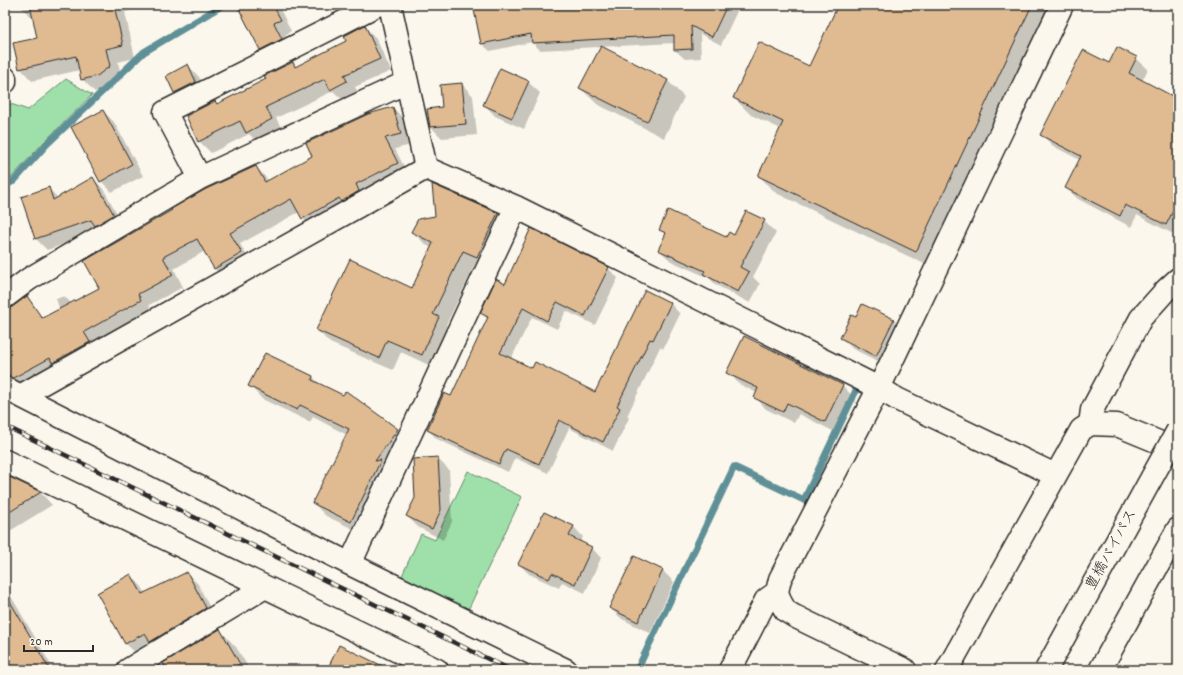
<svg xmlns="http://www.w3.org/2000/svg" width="1183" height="675" viewBox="0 0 1183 675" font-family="Dekko,'Klee One',sans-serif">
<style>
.green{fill:#9fe0aa;stroke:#65866a}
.shadow{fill:#0003}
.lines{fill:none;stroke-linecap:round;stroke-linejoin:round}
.stream{stroke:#609097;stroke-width:7}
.building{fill:#e0bb91;stroke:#2b2b2b}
.minor-casing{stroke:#2b2b2b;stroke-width:25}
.minor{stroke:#fbf7ec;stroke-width:22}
.rail-casing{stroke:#2b2b2b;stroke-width:4.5}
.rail{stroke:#fbf7ec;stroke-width:3;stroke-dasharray:9;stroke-linecap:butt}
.highway-bridge-casing{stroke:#2b2b2b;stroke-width:25;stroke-linecap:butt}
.highway-bridge{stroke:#fbf7ec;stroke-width:22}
.labels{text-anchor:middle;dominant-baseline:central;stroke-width:3.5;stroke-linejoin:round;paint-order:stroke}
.street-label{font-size:15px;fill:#2b2b2b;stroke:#fbf7ec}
</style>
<rect width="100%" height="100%" fill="#fbf7ec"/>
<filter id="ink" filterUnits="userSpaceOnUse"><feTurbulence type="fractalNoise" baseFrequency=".025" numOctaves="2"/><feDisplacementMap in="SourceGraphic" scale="8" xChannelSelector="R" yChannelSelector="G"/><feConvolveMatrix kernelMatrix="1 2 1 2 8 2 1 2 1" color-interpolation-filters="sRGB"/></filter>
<g filter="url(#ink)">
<!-- green -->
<path class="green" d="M66,79L92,95L44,142L12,177L5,180V108L8,103L28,110Z
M468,471L522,497L467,612L400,580L421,534L435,540Z"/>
<!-- shadow -->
<path class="shadow" d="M19,5H154L125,12L135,58L118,62L122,79L110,89L95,92L82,79L80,70L32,81L20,68L38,39L34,17H31Z
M238,5H278L291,31L285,35L293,51L273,61L261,49Z
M474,5H740L721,45L700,34L701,58L685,59L675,50V43L540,50L532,42L490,51L482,44Z
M839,5H1056L933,268L776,193L759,176L781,129L751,115L734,98L810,67Z
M364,26L376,38L391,71L355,87L358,92L343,100L333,91L276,118L283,131L258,143L249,134L211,153L199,141L187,116L215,102L218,104L267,79L292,63L297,67L347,41Z
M601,47L668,81L684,97L664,138L597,104L580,88Z
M1136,58L1148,69L1142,81L1178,100L1177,236L1137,215L1131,227L1078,199L1066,188L1080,160L1053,146L1041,134Z
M188,65L199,77L207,94L187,104L175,93L167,76Z
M528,82L540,93L524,129L495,116L484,104Z
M462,84L473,96L477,135L442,138L431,127L443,108Z
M393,108L404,119L411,145L395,149L408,174L314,229L302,218L299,212L240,244L252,265L226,280L215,269L205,251L174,269L183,287L149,305L152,311L85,362L74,351L56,299L64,296L72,304L100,289L256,167L269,181L313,156Z
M103,111L114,122L143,176L112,192L101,181Z
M93,178L104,190L124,226L102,231L47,250L36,239L49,189L58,198Z
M498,214L511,227L491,270L476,263L446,325L452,331L435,368L401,352L393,370L330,343L317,330L413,290L432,248L426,245L413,232Z
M764,221L776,233L753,277L760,284L750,303L716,285L709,278L671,261L659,250L666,235L660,229L727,238L735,236Z
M5,248L10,257L5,260Z
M608,268L618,278L595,325L566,311L557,329L532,317L511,359L532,369L596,394L645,291L671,304L680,314L663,349L660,347L627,416L629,418L613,451L569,428L548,473L515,458L508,472L437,439L428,430L451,397L488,320L482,313L505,285Z
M5,310H36L65,368L23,388L11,376L5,365Z
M856,318L893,319L904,331L888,366L853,349L841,338Z
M745,337L843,386L854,398L837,433L799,414L794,423L766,409L755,397L757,393L739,384L728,372Z
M265,354L313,377L321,386L397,430L410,443L364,534L326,516L313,503L347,435L313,417L310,422L262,399L250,386Z
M437,458L449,470L452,522L443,540L418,527L407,516Z
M8,477L41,493L52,505L5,534V479Z
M544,513L574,527L583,537L580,543L592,548L601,558L585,593L562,582L559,588L529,574L519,564Z
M663,571L674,582L650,633L622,619L610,608Z
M187,573L198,584L216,620L138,655L126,644L98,593L131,575L142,587L146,594Z
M5,586L54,670H5Z
M220,630L236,647L250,670H168Z"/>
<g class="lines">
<!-- stream -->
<path class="stream" d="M5,185L14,181L47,144L144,52L223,5
M637,670L734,467L804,500L860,382"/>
</g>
<!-- building -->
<path class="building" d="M30,5H114L123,45L106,49L110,66L97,76L81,80L76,56L19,69L13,43L37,38Z
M237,5H273L281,20L274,23L282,39L260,50Z
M473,5H727L712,37L691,26L692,49L674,50V35L532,43L531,34L481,44Z
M838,5H1032L916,252L758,176L783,122L733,98L759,42L809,66Z
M365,25L380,59L344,75L347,81L330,90L325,79L266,107L272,119L246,133L240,121L198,142L186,116L215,101L217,104L266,79L264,76L293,62L295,67L346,41L344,36Z
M601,46L668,80L647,122L579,88Z
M1117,47L1137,57L1129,73L1178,99V201L1166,225L1125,205L1120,216L1065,188L1081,156L1040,135L1083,50L1109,63Z
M188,64L196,82L174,93L166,76Z
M500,68L529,81L512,118L483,105Z
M462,83L466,124L430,127L427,109L442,107L440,85Z
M393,107L401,134L385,138L398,163L356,184L359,191L341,202L339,198L302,219L291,199L230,233L242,253L214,269L197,239L163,257L173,275L138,294L141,300L84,332L90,342L52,363L50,358L13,378L10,377L5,367V309L12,307L27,296L42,318L99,288L84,261L172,210L171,209L206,189L256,166L265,182L312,156L306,143L368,114Z
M103,110L132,164L100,182L71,127Z
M93,177L114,215L95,226L91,220L35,239L21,197L49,187L53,200Z
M432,184L498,213L477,257L463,251L433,314L439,317L422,355L387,340L379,358L316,330L350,259L412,288L433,243L411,232L418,219L435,216Z
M668,210L726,237L729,232L734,235L746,211L765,220L740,267L749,272L738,292L703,274L705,271L658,250L666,233L659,230Z
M531,228L609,267L585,316L557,302L547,321L523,308L500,353L532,368L535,362L595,392L645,290L671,303L653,340L650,339L617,406L620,408L603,442L559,420L539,464L506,449L499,464L427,430L444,393L451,396L488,317L480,313L496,279L505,284Z
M862,304L894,319L876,356L840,338L851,315L856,317Z
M744,336L843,385L825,422L787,403L783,412L754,398L758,388L726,373Z
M265,353L313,376L312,380L343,395L346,391L398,429L375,461L381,460L351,522L312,503L349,429L300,405L297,410L248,386Z
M438,457L441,510L432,529L406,516L415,498L413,459Z
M5,475L41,492L5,515Z
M544,512L574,526L569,536L592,547L575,584L552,573L549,579L518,564Z
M634,556L663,570L638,622L609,608Z
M187,572L206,608L150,642L145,633L125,644L97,593L131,574L142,594Z
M5,593L50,670H5Z
M220,629L240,664L229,670H167L163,663Z
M339,645L391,670H327Z"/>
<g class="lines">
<defs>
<path id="minor" d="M390,5L426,168L516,207L879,388L897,399L1055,475
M5,78V82
M200,178L165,112L377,5
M5,297L29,279L200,178L407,82
M5,388L350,564L566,670
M20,396L426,168
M1090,424L1117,425L1178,450
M5,461L437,670
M350,564L516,207
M128,670L265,587
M730,670L766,600L777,592
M905,670L794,616L786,611L781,603L777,592L780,579L879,388L1062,5
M947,670L1081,430L1090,424L1092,410L1141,318L1166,290L1178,279
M1100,670L1178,529"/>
</defs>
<!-- minor casing -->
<use href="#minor" class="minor-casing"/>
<!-- minor -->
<use href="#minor" class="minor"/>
<defs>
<path id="rail" d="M5,426L511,670"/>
</defs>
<!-- rail casing -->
<use href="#rail" class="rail-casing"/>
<!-- rail -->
<use href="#rail" class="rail"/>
<defs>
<path id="highway-bridge" d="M1046,670L1178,430"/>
</defs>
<!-- highway-bridge casing -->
<use href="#highway-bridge" class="highway-bridge-casing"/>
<!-- highway-bridge -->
<use href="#highway-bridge" class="highway-bridge"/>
</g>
</g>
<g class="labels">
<!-- street labels -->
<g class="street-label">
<text transform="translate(1112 550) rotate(-61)">豊橋バイパス</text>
</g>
</g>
<!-- margin -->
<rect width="1183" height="675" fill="none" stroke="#fbf7ec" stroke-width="20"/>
<rect x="10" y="10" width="1163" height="655" fill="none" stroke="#2b2b2b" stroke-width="1.5" filter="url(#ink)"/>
<!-- scale -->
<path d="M24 645v6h69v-6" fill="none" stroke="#2b2b2b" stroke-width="2"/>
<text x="30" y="645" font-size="12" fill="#2b2b2b" stroke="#fbf7ec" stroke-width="3" paint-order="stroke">20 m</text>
</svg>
